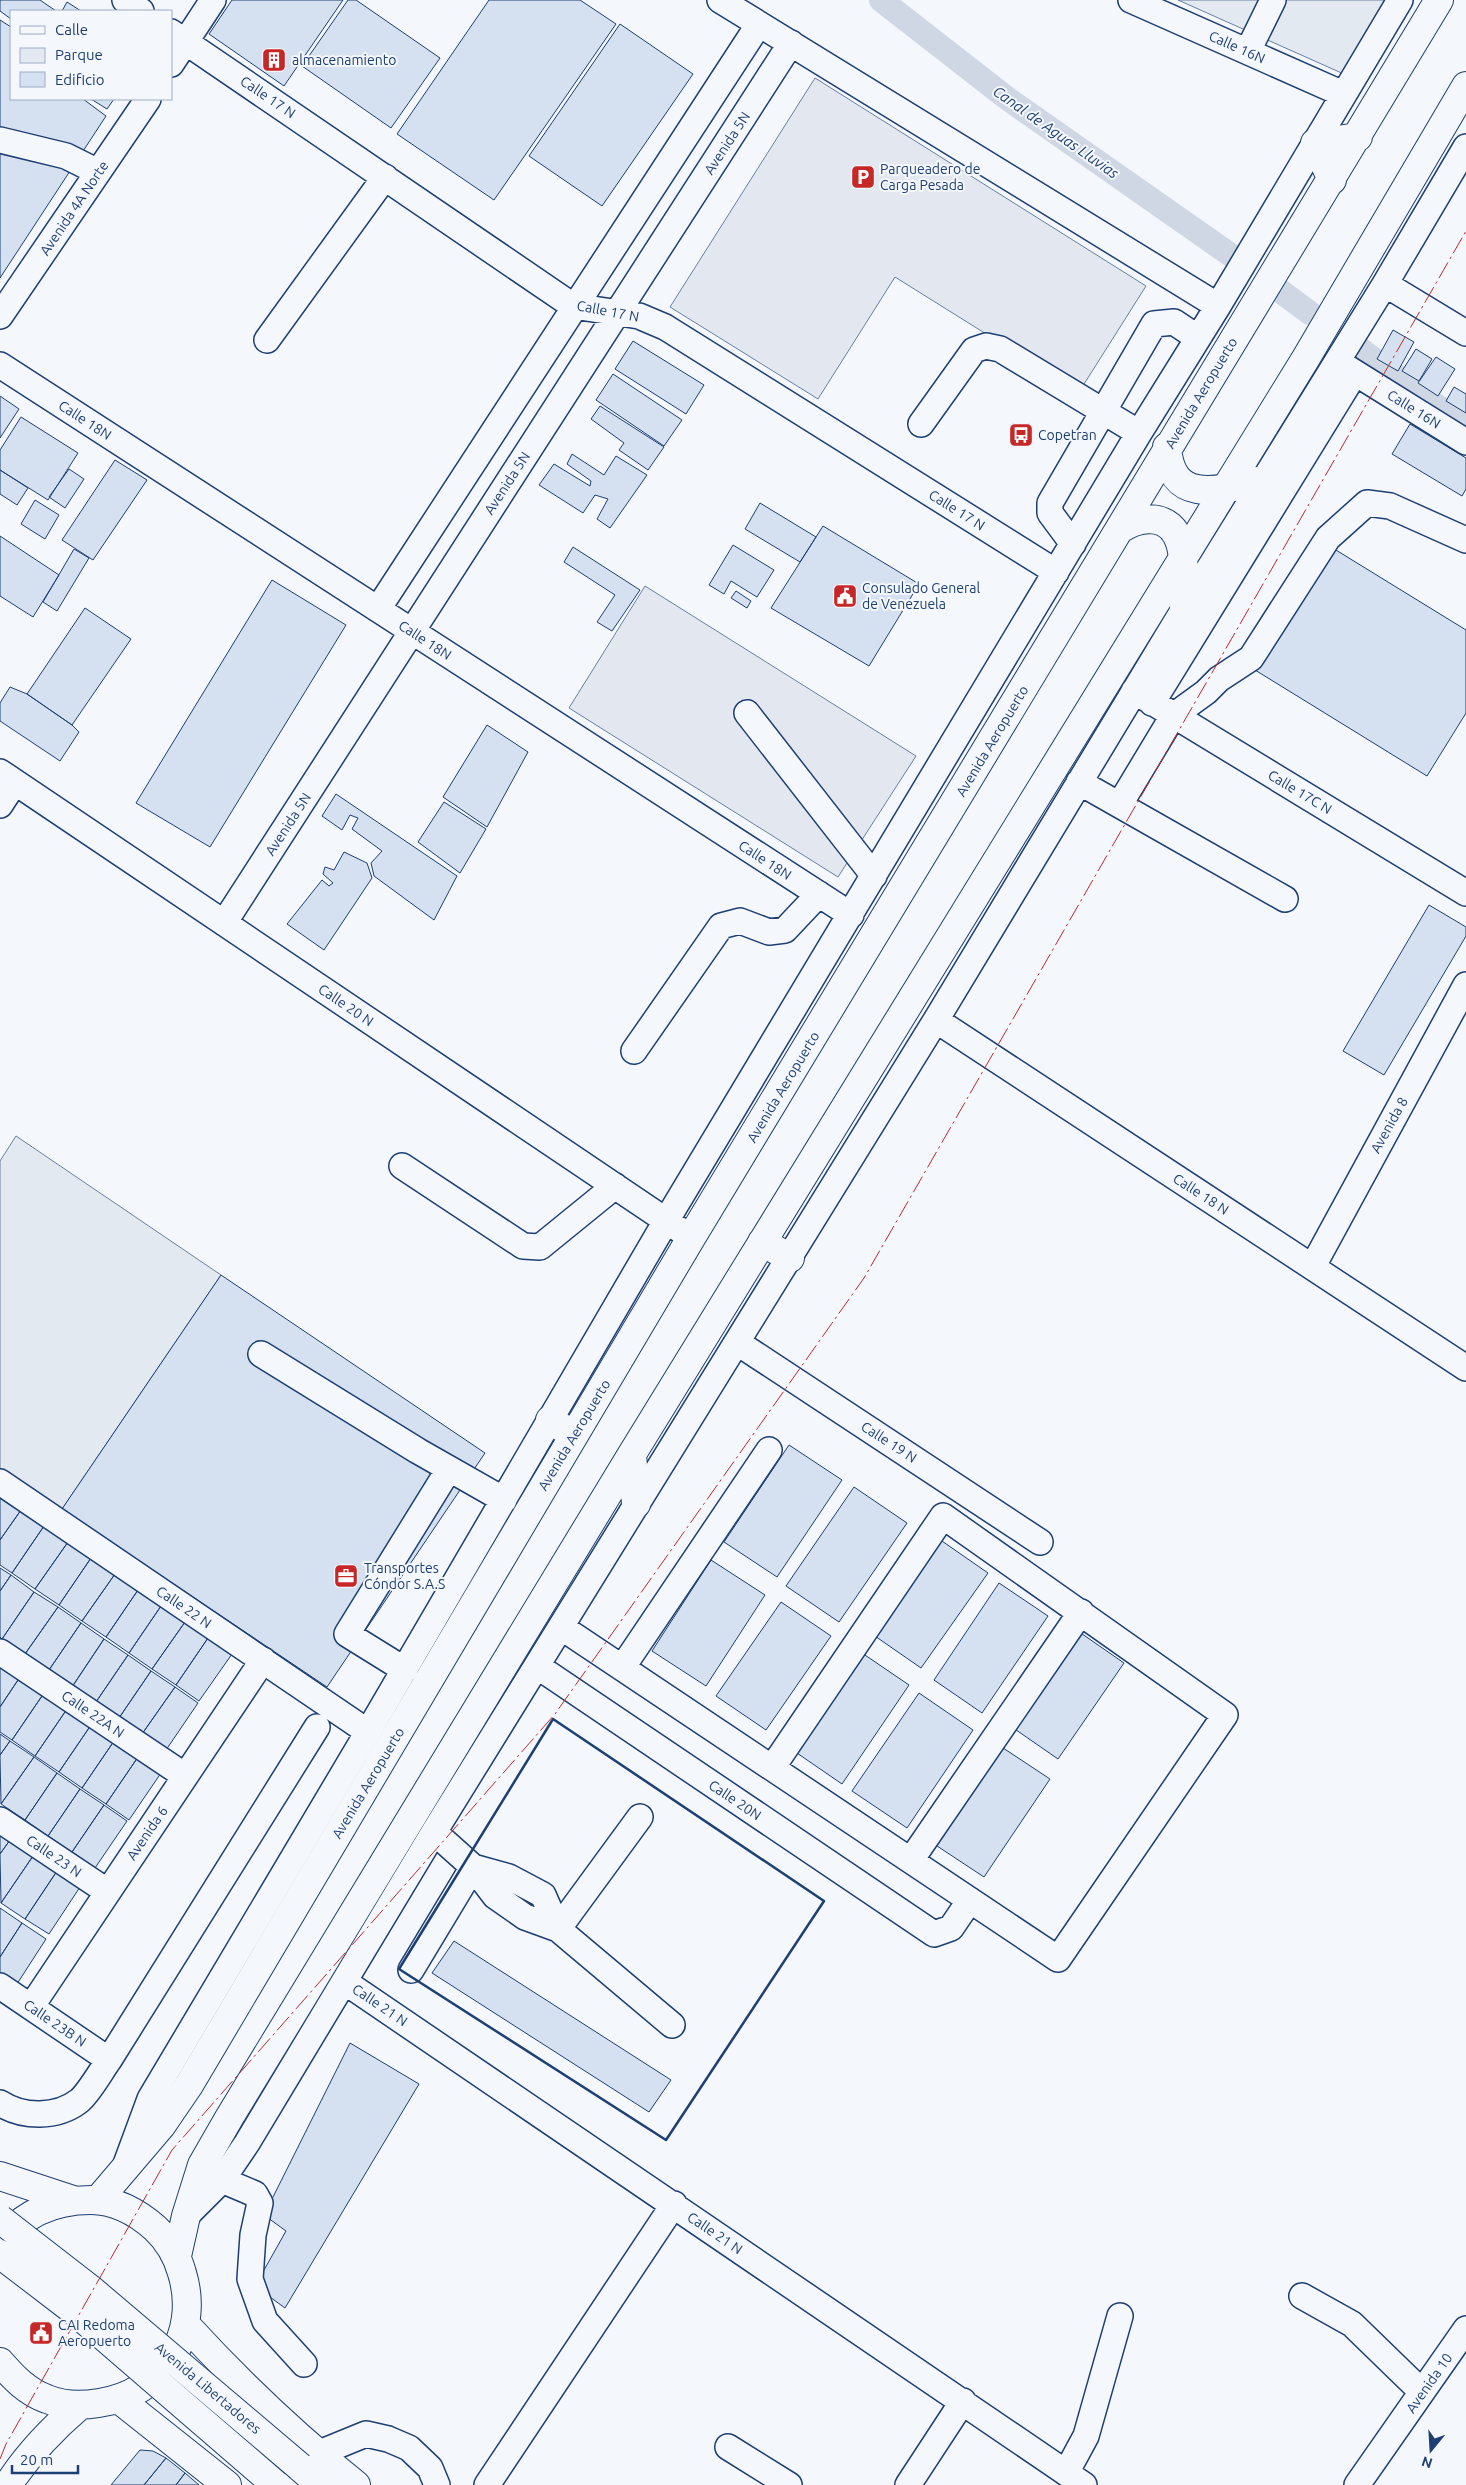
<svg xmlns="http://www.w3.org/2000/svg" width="1466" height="2485" viewBox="0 0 1466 2485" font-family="Ubuntu,sans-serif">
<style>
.green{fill:#e3e9f0;stroke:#687fa3}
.parking{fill:#e3e8f0;stroke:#687fa3}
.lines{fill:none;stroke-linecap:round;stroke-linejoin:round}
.canal{stroke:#cfd7e4;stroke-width:24}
.building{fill:#d5e0f0;stroke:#1d3f73}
.minor-casing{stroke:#1d3f73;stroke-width:28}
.major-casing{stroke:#1d3f73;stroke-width:30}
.minor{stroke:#f4f7fb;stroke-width:25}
.major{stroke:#f4f7fb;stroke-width:28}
.major-bridge-casing{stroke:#1d3f73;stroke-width:30;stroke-linecap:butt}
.major-bridge{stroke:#f4f7fb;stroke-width:28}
.wall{stroke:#1d3f73;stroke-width:2.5}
.power{stroke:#c62828;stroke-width:1;stroke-dasharray:18 4 2.5 4;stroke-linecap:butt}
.labels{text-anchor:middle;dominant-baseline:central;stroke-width:4;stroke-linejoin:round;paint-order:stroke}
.street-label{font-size:14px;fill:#1d3f73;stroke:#f4f7fb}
.poi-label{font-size:14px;fill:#1d3f73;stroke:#f4f7fb;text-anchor:start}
.water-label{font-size:15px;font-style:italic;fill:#1d3f73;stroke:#f4f7fb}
</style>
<rect width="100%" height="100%" fill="#f4f7fb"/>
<!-- green -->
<path class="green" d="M1178,0H1401L1355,79Z
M16,1136L221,1275L62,1509L0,1468V1161Z"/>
<!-- parking -->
<path class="parking" d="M815,78L1146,286L1079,392L895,277L818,399L670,307Z
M645,586L916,756L838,877L569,708Z"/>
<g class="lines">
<!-- canal -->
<path class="canal" d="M881,0L1008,99L1235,258
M1279,290L1310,313
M1360,349L1437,406L1466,423"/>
</g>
<!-- building -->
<path class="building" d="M0,0H40L56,11H11V19L0,11Z
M232,0H343L284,86L209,34Z
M348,0H356L440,58L391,128L302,66Z
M489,0H580L616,24L494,200L397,134Z
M67,2L81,11H62Z
M0,20L11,27V99H83L106,116L0,278Z
M620,24L693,74L602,206L529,156Z
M91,99H114L107,109Z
M1393,330L1414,342L1398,371L1377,359Z
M633,341L704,385L686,414L615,369Z
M1416,349L1432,359L1419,381L1402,371Z
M1436,357L1455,369L1438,396L1418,383Z
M613,374L682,420L664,446L596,400Z
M1454,387L1466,394V413L1446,401Z
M0,396L19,409L0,438Z
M600,406L664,447L648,470L619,450L624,443L591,419Z
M21,417L78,453L48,500L0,470V450Z
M1410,424L1466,458V489L1462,496L1392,454Z
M572,454L604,475L616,456L647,475L610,528L597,519L608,499L595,495L583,513L539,485L554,464L590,486L591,481L567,464Z
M115,460L147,480L93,560L62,540Z
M69,469L84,479L65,508L49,497Z
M0,470L28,488L17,505L0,494Z
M35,500L59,515L45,539L21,524Z
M760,503L816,537L800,562L745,529Z
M823,526L919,584L869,666L771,608Z
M0,536L59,575L33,617L0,596Z
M733,545L774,570L757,597L731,581L724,594L709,585Z
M573,547L640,590L612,631L597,622L615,595L564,562Z
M1331,547L1466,630V713L1427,776L1255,670Z
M74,549L89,558L57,611L43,602Z
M272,580L346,625L210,847L136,803Z
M736,591L751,601L747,608L731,598Z
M85,608L131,639L72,725L27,694Z
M10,687L27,694L72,725L79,732L60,761L0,721V703Z
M487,725L528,752L487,827L443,797Z
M336,794L457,876L434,920L374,876L371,863L382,851L352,829L358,818L350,815L342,830L322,816Z
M444,802L486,829L460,873L418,842Z
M344,852L367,863L372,878L324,950L287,924L322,880L329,886L333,883L323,874L325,867L334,870Z
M1429,905L1466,927V936L1384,1075L1343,1051Z
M221,1275L485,1453L327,1687L62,1509Z
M789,1445L842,1480L777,1577L724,1542Z
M854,1487L907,1523L839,1622L786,1586Z
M0,1496L21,1510L0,1540Z
M21,1510L44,1526L12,1573L0,1565V1540Z
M44,1526L68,1542L35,1589L12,1573Z
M939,1539L988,1573L921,1668L872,1634Z
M68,1542L91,1558L59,1605L35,1589Z
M91,1558L115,1574L82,1621L59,1605Z
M711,1560L765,1595L706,1686L652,1651Z
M0,1568L11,1575L0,1591Z
M115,1574L138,1590L106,1637L82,1621Z
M11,1575L34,1592L2,1639L0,1637V1591Z
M999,1583L1048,1616L982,1713L934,1680Z
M138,1590L161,1606L129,1653L106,1637Z
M34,1592L58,1607L25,1654L2,1639Z
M781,1602L831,1636L766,1730L716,1696Z
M161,1606L185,1622L152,1669L129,1653Z
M58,1607L81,1623L49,1670L25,1654Z
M185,1622L208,1638L176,1685L152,1669Z
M81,1623L104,1639L72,1687L49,1670Z
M1075,1629L1124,1663L1058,1759L1009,1725Z
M208,1638L232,1654L199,1701L176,1685Z
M104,1639L128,1655L96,1702L72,1687Z
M862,1653L909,1685L842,1784L794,1751Z
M128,1655L151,1671L119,1718L96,1702Z
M0,1663L20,1677L0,1707Z
M151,1671L175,1687L142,1734L119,1718Z
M20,1677L44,1693L12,1740L0,1732V1707Z
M175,1687L198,1703L166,1750L142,1734Z
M44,1693L67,1709L35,1756L12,1740Z
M919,1693L973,1730L907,1828L852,1791Z
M67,1709L91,1725L59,1772L35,1756Z
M91,1725L114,1741L82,1788L59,1772Z
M0,1734L10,1741L0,1755Z
M10,1741L34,1757L1,1804L0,1755Z
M114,1741L138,1757L106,1804L82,1788Z
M994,1742L1050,1779L984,1877L928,1840Z
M34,1757L57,1773L25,1820L1,1804Z
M138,1757L161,1773L129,1820L106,1804Z
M57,1773L80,1789L48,1836L25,1820Z
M80,1789L104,1805L72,1852L48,1836Z
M104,1805L127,1821L95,1868L72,1852Z
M0,1833L10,1840L0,1854Z
M10,1840L33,1856L1,1903L0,1854Z
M33,1856L57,1871L25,1919L1,1903Z
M57,1871L80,1887L49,1934L25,1919Z
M0,1908L22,1923L0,1957Z
M22,1923L46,1939L15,1987L0,1977V1957Z
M454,1941L671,2080L649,2112L432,1973Z
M350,2043L419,2084L285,2308L255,2286L286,2231L264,2215Z
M140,2450L153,2451L166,2458L144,2485H111Z
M166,2458L185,2473L176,2485H144Z
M185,2473L199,2485H176Z"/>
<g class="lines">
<defs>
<path id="minor" d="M125,0L141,11
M720,0L1218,306
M1131,0L1343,94
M171,32L573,306L639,316L665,327L1056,572
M1248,51L1273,0
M171,64L213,0
M0,140L66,156L98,172
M1385,284L1466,333
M0,316L148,99
M267,340L385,177
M1341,364L1466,442
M0,365L851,915
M921,424L974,350L986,346L1000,349L1139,433
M1073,544L1050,513V503L1154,324L1174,322L1198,338
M378,609L759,24
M1134,691L1466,893
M1152,703L1355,373
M747,713L874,876
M0,772L680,1230
M1079,782L1285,899
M1120,804L1173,716L1206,692L1219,679L1251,658L1328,538L1367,503L1390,506L1466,540
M0,805L15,782
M224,923L791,43
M936,1020L1466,1368
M634,1051L721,926L740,921L769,932L785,930L819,894
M402,1166L523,1246L540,1247L615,1186
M1313,1266L1466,985
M738,1343L1040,1542
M261,1354L418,1451L504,1500
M0,1482L368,1732
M561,1627L1058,1959L1225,1715L943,1516L772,1768
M0,1652L185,1776
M537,1666L934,1934L951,1928L970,1900
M622,1668L769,1450
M405,1670L347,1634L449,1469
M0,1820L108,1892
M434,1832L473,1867L509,1877L543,1895L558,1929L672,2025
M911,1860L1081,1612
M411,1970L473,1867L495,1896L525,1917L558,1929L640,1817
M345,1982L1084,2485
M0,1986L109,2060
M31,2007L263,1660
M0,2103C23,2118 57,2118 79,2101C89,2093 101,2071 109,2060L317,1727
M126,2164L150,2099L368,1732L666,1221L1139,433L1218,306L1400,0
M208,2170L222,2180L255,2194L260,2203L253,2235L250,2279L265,2321L304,2364
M186,2216L222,2180L247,2143L434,1832L936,1020L1184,609L1385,284L1466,147
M1302,2296L1352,2324L1422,2392
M728,2447L789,2485
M317,2454L366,2434L388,2439L409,2448L430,2468L437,2485
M1066,2473L1086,2436L1120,2316
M487,2485L674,2204
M908,2485L963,2401
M1357,2485L1466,2329"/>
<path id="major" d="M1332,180L1315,143L1358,137
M1167,447C1171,508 1224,489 1263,480
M1120,529C1141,515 1171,513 1180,543C1186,560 1183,590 1184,609
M762,1242L790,1258
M550,1420L574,1435
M632,1454L636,1504
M0,2176L73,2200
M98,2200L161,2126L189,2085L691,1238L1439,0
M0,2245C21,2214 54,2200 91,2200C115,2200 138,2213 155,2228C169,2241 177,2255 182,2273C201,2335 162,2394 99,2403C81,2406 64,2406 47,2399C27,2392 13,2377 0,2362
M177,2256L186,2216L202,2165L229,2118L632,1454L1306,358L1466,86
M186,2325C239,2383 295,2436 356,2485
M120,2400L227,2485
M300,2467L320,2485
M8,2485C28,2454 51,2430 79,2406"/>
</defs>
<!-- minor casing -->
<use href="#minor" class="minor-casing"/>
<!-- major casing -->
<use href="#major" class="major-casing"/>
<!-- minor -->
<use href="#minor" class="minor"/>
<!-- major -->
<use href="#major" class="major"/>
<defs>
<path id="major-bridge" d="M0,2219L89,2288L300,2467
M0,2254L73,2310L276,2485"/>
</defs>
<!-- major-bridge casing -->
<use href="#major-bridge" class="major-bridge-casing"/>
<!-- major-bridge -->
<use href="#major-bridge" class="major-bridge"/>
<!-- wall -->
<path class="wall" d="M553,1719L824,1901L666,2140L399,1969Z"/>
<!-- power -->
<path class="power" d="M0,2459L6,2444L172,2150L555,1714L864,1278L1466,231"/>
</g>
<!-- icons -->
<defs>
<symbol id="building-square" viewBox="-11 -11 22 22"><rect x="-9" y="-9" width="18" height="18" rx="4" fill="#c62828" stroke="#f4f7fb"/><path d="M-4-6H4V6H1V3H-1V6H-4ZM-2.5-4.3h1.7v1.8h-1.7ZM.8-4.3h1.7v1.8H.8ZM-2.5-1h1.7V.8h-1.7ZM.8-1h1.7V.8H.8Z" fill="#fff"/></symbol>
<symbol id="parking-square" viewBox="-11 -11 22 22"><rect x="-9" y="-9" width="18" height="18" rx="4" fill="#c62828" stroke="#f4f7fb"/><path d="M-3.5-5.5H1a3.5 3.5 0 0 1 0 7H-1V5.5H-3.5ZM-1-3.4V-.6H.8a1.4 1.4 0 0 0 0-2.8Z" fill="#fff"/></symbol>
<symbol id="bus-square" viewBox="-11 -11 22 22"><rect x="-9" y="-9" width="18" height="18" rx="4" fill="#c62828" stroke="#f4f7fb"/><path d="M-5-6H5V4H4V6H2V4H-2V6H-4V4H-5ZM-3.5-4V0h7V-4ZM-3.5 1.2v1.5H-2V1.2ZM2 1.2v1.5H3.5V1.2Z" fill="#fff"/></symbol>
<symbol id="civic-square" viewBox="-11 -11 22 22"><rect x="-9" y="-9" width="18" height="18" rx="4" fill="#c62828" stroke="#f4f7fb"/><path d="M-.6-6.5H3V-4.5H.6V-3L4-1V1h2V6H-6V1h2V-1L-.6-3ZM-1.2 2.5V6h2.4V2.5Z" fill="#fff"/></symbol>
<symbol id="office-square" viewBox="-11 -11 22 22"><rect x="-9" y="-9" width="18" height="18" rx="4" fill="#c62828" stroke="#f4f7fb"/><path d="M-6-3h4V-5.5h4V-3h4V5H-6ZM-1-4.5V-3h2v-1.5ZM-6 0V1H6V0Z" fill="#fff"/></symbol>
</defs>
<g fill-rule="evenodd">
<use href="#building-square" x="260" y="46" width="28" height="28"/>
<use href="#parking-square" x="849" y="163" width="28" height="28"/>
<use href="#bus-square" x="1007" y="421" width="28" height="28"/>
<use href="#civic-square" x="831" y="582" width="28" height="28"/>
<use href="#office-square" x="332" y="1562" width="28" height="28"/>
<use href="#civic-square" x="27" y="2319" width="28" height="28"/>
</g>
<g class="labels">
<!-- street labels -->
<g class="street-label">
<text transform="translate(1237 47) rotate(24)">Calle 16N</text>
<text transform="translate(268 97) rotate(34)">Calle 17 N</text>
<text transform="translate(727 143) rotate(-57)">Avenida 5N</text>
<text transform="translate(74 208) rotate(-56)">Avenida 4A Norte</text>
<text transform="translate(608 311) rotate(11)">Calle 17 N</text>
<text transform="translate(1201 393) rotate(-59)">Avenida Aeropuerto</text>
<text transform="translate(1414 409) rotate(32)">Calle 16N</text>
<text transform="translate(85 420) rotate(33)">Calle 18N</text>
<text transform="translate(507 483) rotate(-57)">Avenida 5N</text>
<text transform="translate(957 510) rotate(32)">Calle 17 N</text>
<text transform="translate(425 640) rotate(33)">Calle 18N</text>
<text transform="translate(992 741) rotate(-59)">Avenida Aeropuerto</text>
<text transform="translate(1300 792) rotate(31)">Calle 17C N</text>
<text transform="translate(288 824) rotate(-57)">Avenida 5N</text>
<text transform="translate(765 860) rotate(33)">Calle 18N</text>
<text transform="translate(346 1005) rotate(34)">Calle 20 N</text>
<text transform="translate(783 1087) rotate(-59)">Avenida Aeropuerto</text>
<text transform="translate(1389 1125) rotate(-61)">Avenida 8</text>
<text transform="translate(1201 1194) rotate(33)">Calle 18 N</text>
<text transform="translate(574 1435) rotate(-59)">Avenida Aeropuerto</text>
<text transform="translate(889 1442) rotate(33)">Calle 19 N</text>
<text transform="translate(184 1607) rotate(34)">Calle 22 N</text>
<text transform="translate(93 1714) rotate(34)">Calle 22A N</text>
<text transform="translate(368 1783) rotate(-59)">Avenida Aeropuerto</text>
<text transform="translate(735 1800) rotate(34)">Calle 20N</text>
<text transform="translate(147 1833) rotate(-56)">Avenida 6</text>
<text transform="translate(54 1856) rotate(34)">Calle 23 N</text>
<text transform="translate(380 2005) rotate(34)">Calle 21 N</text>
<text transform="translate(55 2023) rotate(34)">Calle 23B N</text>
<text transform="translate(715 2233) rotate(34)">Calle 21 N</text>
<text transform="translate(1429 2383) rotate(-55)">Avenida 10</text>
<text transform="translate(208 2388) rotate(40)">Avenida Libertadores</text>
</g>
<!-- poi labels -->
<g class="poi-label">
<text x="292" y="60">almacenamiento</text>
<text x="880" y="169">Parqueadero de<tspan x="880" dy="16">Carga Pesada</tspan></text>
<text x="1038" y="435">Copetran</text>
<text x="862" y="588">Consulado General<tspan x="862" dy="16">de Venezuela</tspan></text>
<text x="364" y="1568">Transportes<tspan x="364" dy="16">Cóndor S.A.S</tspan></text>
<text x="58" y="2325">CAI Redoma<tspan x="58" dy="16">Aeropuerto</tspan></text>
</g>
<!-- water labels -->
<g class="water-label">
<text transform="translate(1056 132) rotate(35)">Canal de Aguas Lluvias</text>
</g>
</g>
<!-- legend -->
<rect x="10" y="10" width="162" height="90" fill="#f4f7fb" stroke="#9eadc5"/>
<rect x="20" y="26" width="25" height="8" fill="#f4f7fb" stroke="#9eadc5"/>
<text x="55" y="35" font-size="15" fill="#1d3f73">Calle</text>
<rect x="20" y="48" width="25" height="15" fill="#e3e9f0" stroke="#9eadc5"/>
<text x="55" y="60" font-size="15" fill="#1d3f73">Parque</text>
<rect x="20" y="72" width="25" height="15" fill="#d5e0f0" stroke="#9eadc5"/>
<text x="55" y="85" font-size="15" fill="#1d3f73">Edificio</text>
<!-- north arrow -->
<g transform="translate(1431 2450) rotate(198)" stroke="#f4f7fb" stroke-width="4" paint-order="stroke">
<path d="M0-4L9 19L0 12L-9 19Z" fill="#1d3f73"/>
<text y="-8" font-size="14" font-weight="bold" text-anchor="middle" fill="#1d3f73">N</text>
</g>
<!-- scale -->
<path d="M12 2465v8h66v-8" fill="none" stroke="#1d3f73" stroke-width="2.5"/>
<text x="20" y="2465" font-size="15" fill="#1d3f73" stroke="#f4f7fb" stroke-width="4" paint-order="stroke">20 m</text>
</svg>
